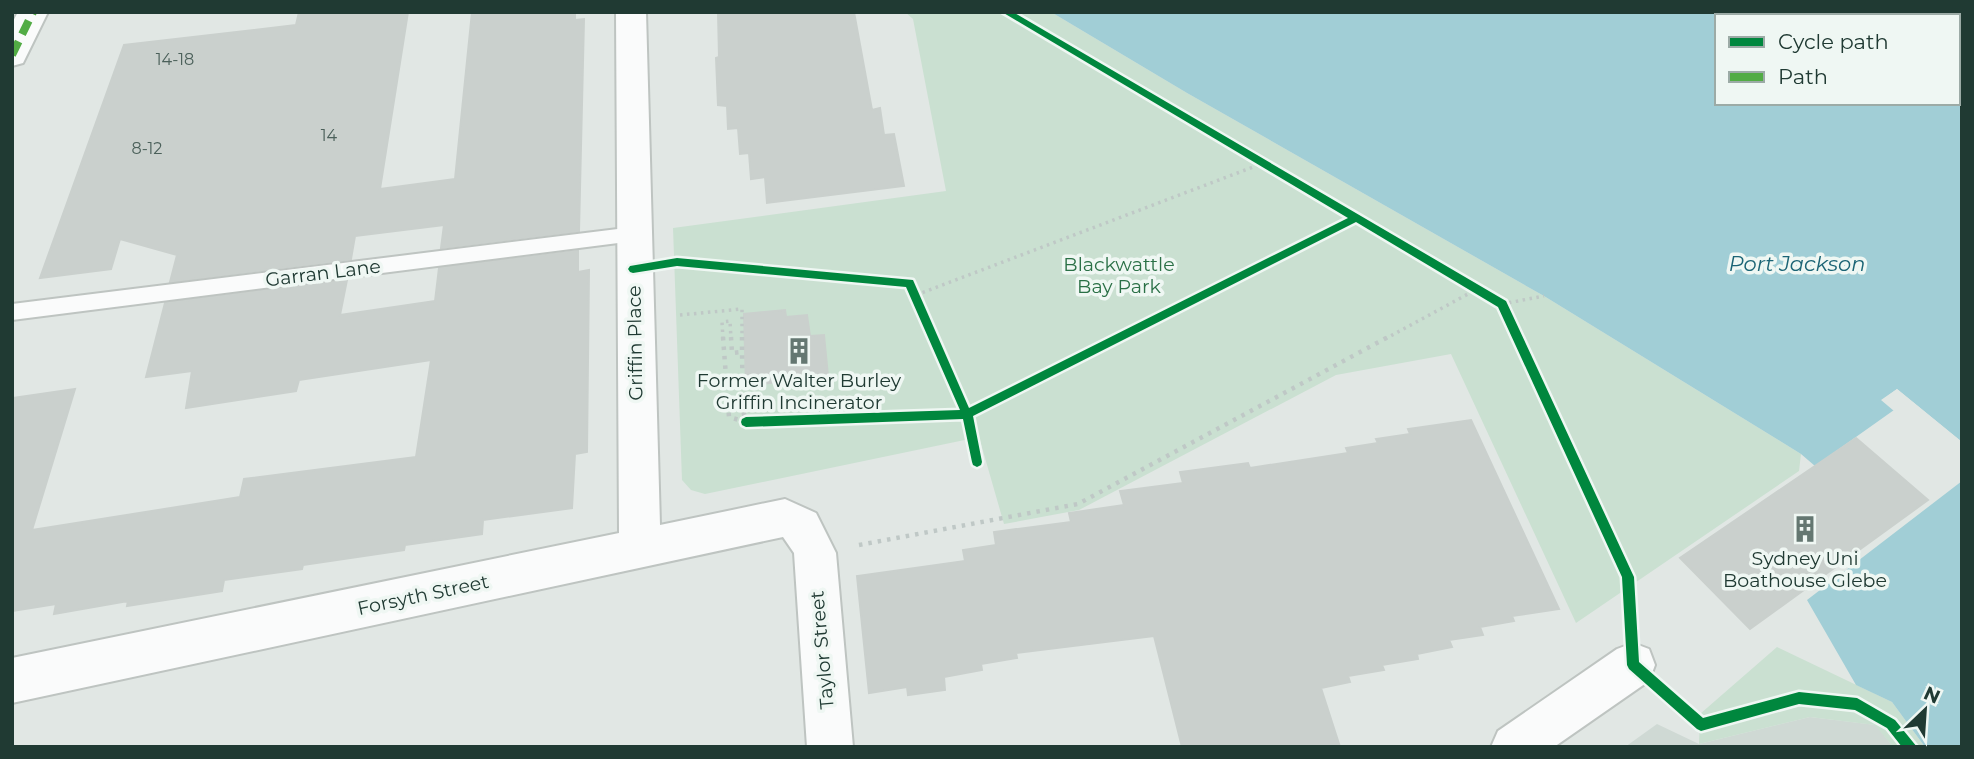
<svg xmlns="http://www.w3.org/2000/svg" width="1974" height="759" viewBox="0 0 1974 759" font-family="Montserrat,sans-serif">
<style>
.built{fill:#cfd9d4}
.green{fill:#cae0d1}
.water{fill:#a1ced6;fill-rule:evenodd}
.pier{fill:#e1e7e4}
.building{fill:#cad0cd;stroke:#cad0cd;stroke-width:2}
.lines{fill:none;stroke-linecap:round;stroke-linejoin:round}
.service-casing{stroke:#bec4c1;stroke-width:4}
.minor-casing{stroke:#bec4c1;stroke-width:4}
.path-far1{stroke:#bfc8c6;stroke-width:3.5;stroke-dasharray:2.5 4.5;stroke-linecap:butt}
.path{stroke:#bfc8c6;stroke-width:4.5;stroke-dasharray:3.5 6;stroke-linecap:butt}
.service{fill:#fafbfb;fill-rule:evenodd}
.minor{fill:#fafbfb;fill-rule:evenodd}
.quiet{stroke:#52ac45;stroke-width:8;stroke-dasharray:15 8;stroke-linecap:butt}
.cycleway-casing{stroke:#eff7f3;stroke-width:5}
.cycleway{fill:#00873e;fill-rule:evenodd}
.labels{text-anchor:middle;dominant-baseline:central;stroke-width:7;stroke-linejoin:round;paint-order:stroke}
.number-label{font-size:16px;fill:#4b605a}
.park-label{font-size:19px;fill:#2a7046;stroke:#eff7f3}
.street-label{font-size:19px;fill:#203a33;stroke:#eff7f3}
.poi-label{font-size:19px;fill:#203a33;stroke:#eff7f3}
.water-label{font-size:21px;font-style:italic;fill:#1b6475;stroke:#eff7f3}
</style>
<rect width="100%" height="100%" fill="#e1e7e4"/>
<!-- built -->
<path class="built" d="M1810,717L1876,725L1893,747H1625L1657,724L1699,744Z"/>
<!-- green -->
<path class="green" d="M905,12H1051L1187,93L1544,296L1801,454L1799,471L1576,623L1451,354L1336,375L1079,510L1004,524L979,437L705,494L691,490L682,480L673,228L946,191L913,19Z
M1777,647L1892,702L1925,747H1893L1875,725L1810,717L1699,744L1700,714Z"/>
<!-- water -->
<path class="water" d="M1051,12H1962V442L1897,389L1882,400L1894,410L1815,466L1801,454L1544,296L1187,93ZM1717,16H1958V103H1717Z
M1962,481V747H1925L1892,702L1856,685L1807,600Z"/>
<!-- pier -->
<path class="pier" d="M1897,389L1962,442V445L1897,393L1887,400L1897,408V413L1858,440L1856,438L1894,411L1881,400Z"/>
<!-- building -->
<path class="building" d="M299,12H408L380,189L455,179L472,12H575V20L584,19L579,231L441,248L444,225L355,236L351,259L170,282L177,255L120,239L111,269L40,278L124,45L296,25Z
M718,12H854L872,110L880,108L884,135L894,134L904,186L767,203L765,177L751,179L749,153L740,154L738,128L728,129L727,106L718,105L716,58L719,57Z
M578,251V272L589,270L587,452L575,454L572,508L483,520L482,534L405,545L404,550L303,565L302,569L224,580L222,591L127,606L128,601L54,614L56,604L12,611V398L75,389L32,530L240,497L244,479L416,457L431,360L299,380L296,391L186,408L192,371L146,377L165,303L347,280L340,315L435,301L439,268Z
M785,310L786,317L807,315L810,336L824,335L828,376L746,386L744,314Z
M1471,420L1559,609L1512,616L1514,621L1480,627L1483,635L1449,640L1452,647L1417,654L1418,659L1382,665L1384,670L1348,676L1350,682L1321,688L1340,747H1182L1154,636L1016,653L1017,658L981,664L982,670L944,677L945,690L908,695L907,687L869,693L857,576L965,561L963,550L996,545L994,532L1071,522L1069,513L1124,505L1120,491L1183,483L1180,472L1248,463L1250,468L1348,453L1346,448L1378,443L1376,439L1410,434L1408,429Z
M1856,438L1928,500L1750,629L1680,558Z"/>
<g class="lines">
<defs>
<path id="service" d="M634,227L640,229L643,234L640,239L634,241L12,320V304Z"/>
<path id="minor" d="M18,12H48L23,63L12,66V23Z
M616,12H646L660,525L785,499L816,513L836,553L853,747H807L794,553L783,537L12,703V658L619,533Z
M1633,643L1649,649L1655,665L1649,681L1554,747H1491L1498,731L1617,649Z"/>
</defs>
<!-- service casing -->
<use href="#service" class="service-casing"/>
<!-- minor casing -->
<use href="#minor" class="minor-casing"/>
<!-- path-far1 -->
<path class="path-far1" d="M916,295L1261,164
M1502,304L1544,296
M680,315L742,309V339
M723,339L722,322L730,321L731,339
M1385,339L1479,288"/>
<!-- path -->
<path class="path" d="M723,337L729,417L746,422L743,410L742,352
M731,337L732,353L742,352
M742,337V352
M859,545L1078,504L1388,337
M1919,747H1927"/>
<!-- service -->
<use href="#service" class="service"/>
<!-- minor -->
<use href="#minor" class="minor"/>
<!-- quiet -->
<path class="quiet" d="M12,55L33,12"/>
<defs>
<path id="cycleway" d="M1002,12H1013L1506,301L1634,577L1639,662L1703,718L1799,692L1857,698L1895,720L1917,747H1902L1887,728L1855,710L1799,704L1701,731L1697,729L1629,669L1627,665L1622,577L1498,307L1356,222L973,416L982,462L981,465L977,467L973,465L972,462L963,419L746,427L742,425L741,422L742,419L746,417L960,410L906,287L677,266L633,273L630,272L628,269L630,266L677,258L913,280L969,408L1348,218Z"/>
</defs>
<!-- cycleway casing -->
<use href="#cycleway" class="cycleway-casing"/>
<!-- cycleway -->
<use href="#cycleway" class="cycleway"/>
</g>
<!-- icons -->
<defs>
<symbol id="building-bare" viewBox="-9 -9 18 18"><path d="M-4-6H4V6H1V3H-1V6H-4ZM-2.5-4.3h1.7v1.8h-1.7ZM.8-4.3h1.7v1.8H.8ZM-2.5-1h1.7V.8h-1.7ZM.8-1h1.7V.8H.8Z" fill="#647771" stroke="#eff7f3" stroke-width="2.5" paint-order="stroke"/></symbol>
</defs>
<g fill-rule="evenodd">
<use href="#building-bare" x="780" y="332" width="38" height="38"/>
<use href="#building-bare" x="1786" y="510" width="38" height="38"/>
</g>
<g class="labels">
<!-- number labels -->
<g class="number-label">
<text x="175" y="59">14-18</text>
<text x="329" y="135">14</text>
<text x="147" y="148">8-12</text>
</g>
<!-- park labels -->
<g class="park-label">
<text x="1119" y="264">Blackwattle<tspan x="1119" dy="22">Bay Park</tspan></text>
</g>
<!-- street labels -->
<g class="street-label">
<text transform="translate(323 273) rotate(-7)">Garran Lane</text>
<text transform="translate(635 343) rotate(-91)">Griffin Place</text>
<text transform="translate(423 595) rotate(-12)">Forsyth Street</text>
<text transform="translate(822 650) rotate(-95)">Taylor Street</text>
</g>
<!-- poi labels -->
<g class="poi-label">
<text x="799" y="380">Former Walter Burley<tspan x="799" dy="22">Griffin Incinerator</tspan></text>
<text x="1805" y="558">Sydney Uni<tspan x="1805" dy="22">Boathouse Glebe</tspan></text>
</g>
<!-- water labels -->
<g class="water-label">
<text x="1797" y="263">Port Jackson</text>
</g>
</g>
<!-- border -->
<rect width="1974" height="759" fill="none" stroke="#203a33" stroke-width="28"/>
<!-- legend -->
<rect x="1715" y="14" width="245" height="91" fill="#eff7f3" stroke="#9caba6" stroke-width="2"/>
<rect x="1729" y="37" width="35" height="10" fill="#00873e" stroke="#9caba6" stroke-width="2"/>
<text x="1778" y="49" font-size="21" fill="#203a33">Cycle path</text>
<rect x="1729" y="72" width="35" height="10" fill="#52ac45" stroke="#9caba6" stroke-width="2"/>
<text x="1778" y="84" font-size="21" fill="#203a33">Path</text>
<!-- north arrow -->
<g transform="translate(1925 710) rotate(25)" stroke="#eff7f3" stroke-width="5" paint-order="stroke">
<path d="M0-5L12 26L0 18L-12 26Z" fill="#203a33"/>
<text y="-10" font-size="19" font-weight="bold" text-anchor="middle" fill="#203a33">N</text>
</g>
</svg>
